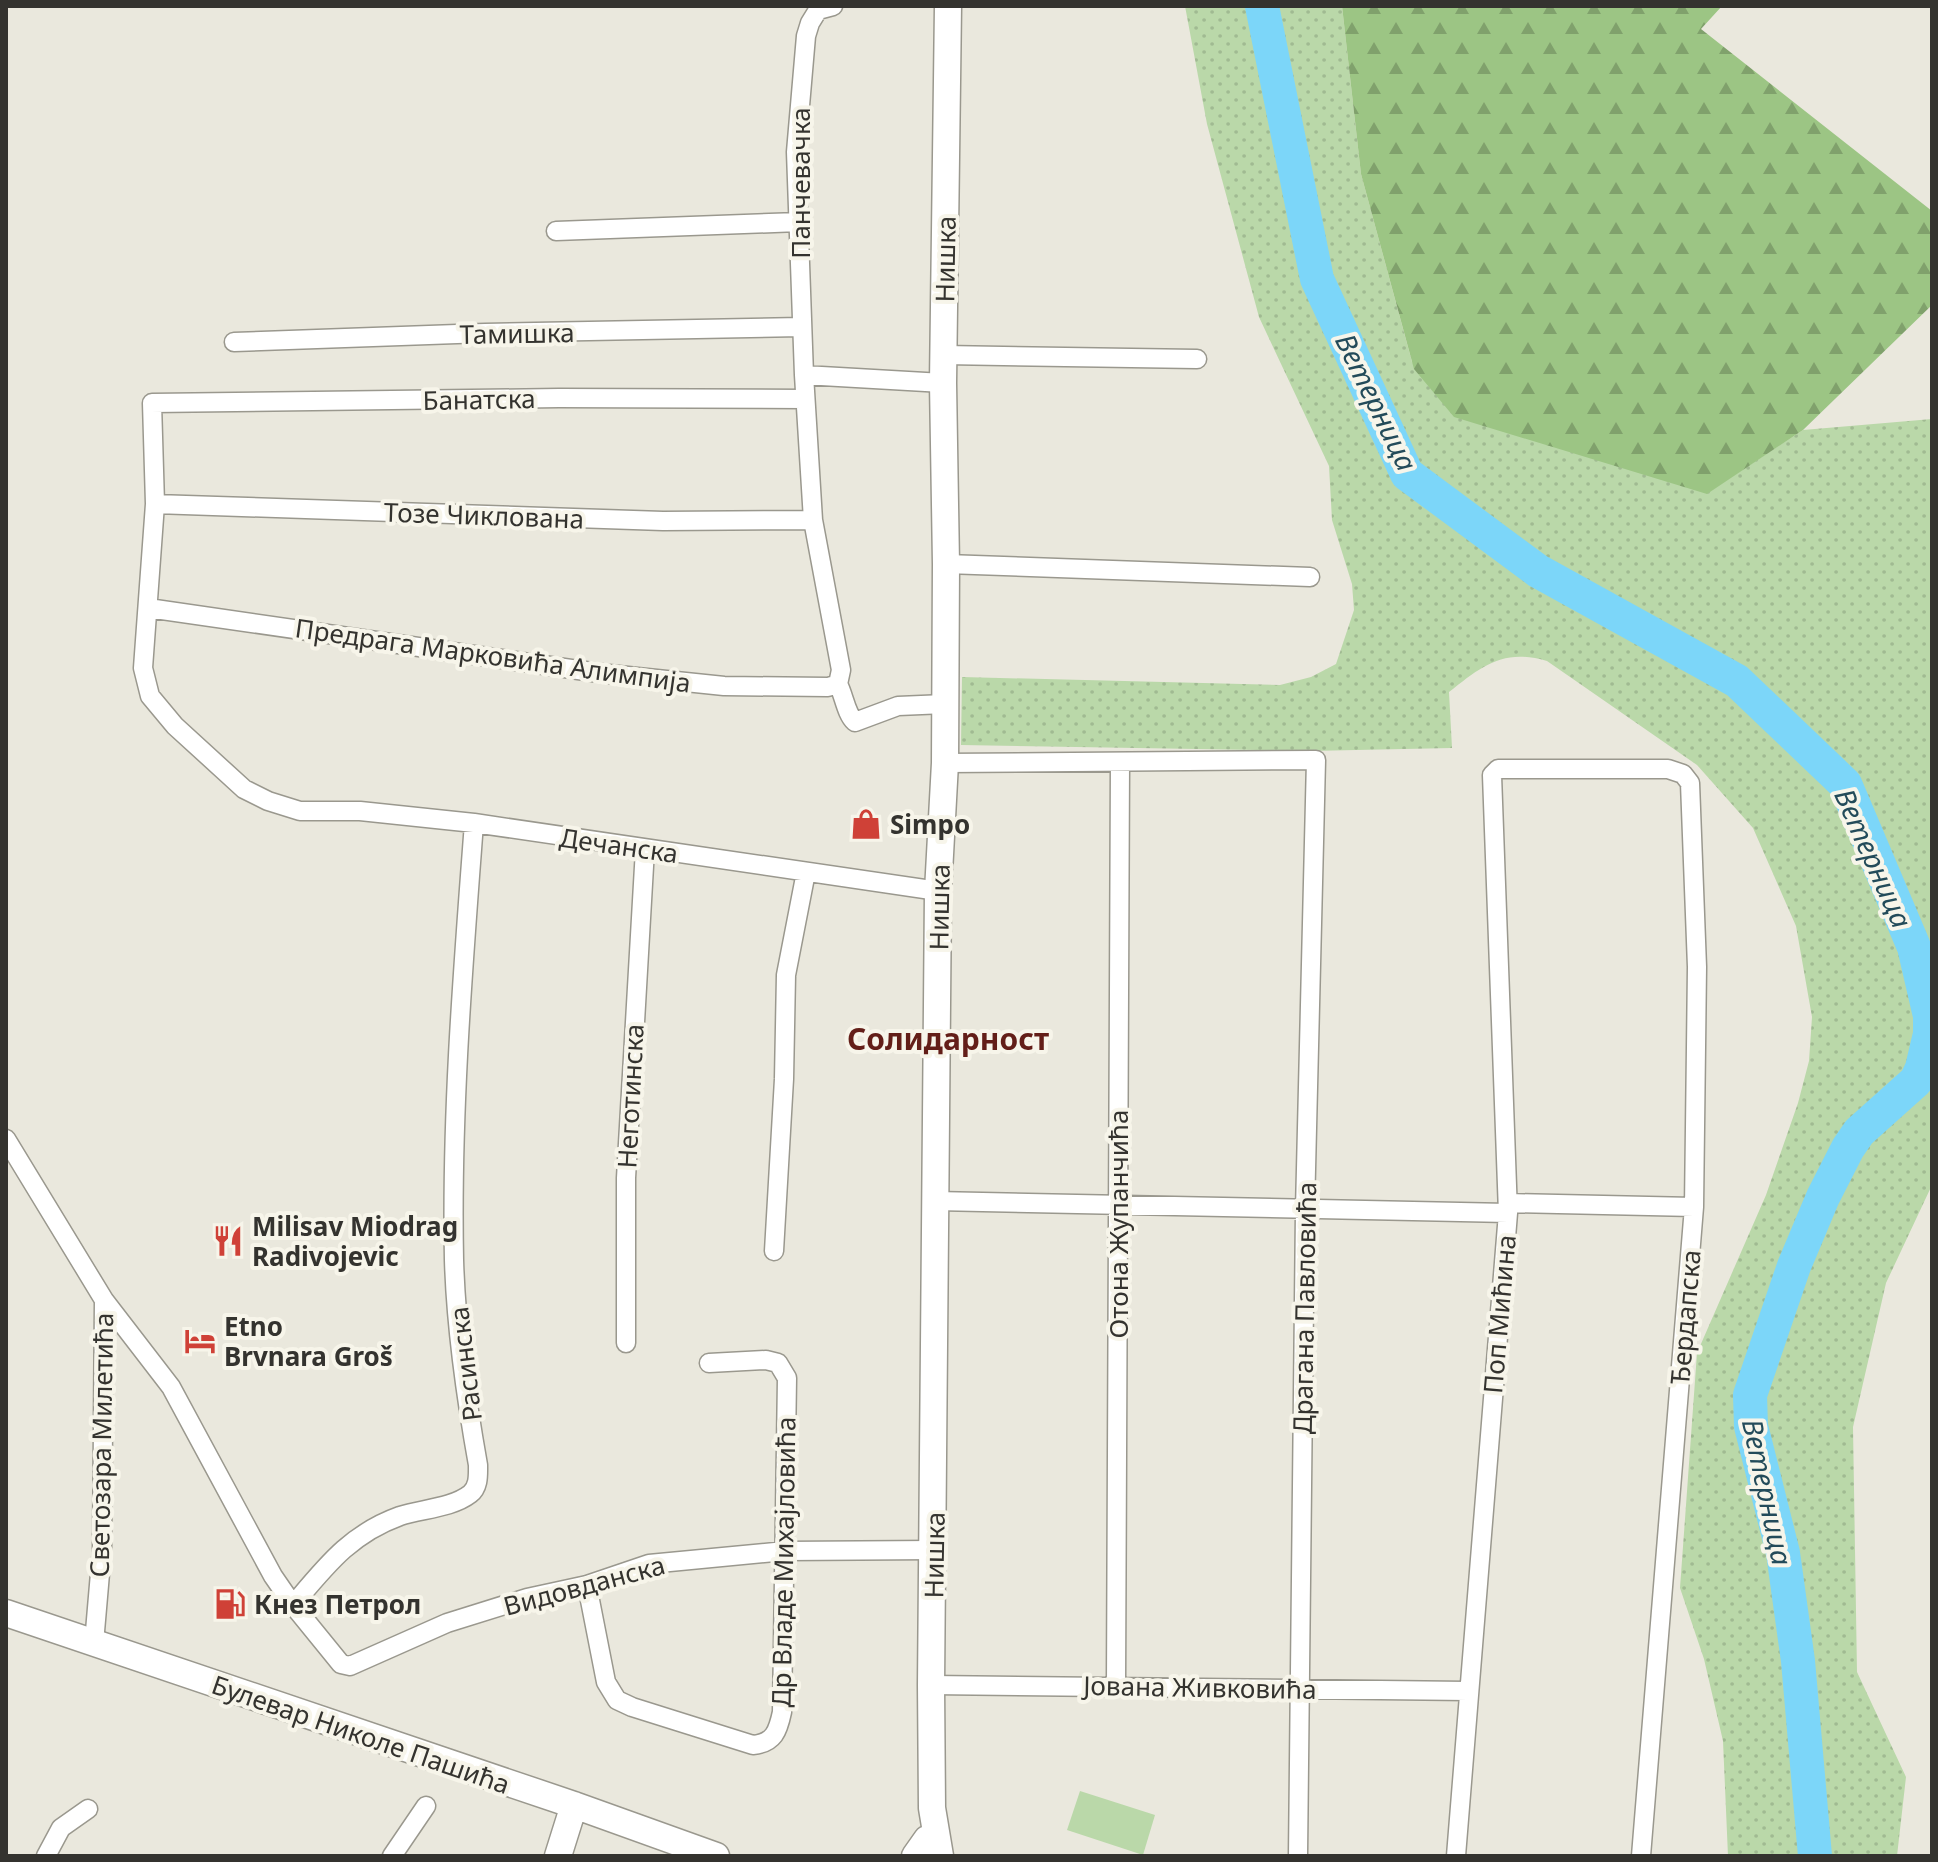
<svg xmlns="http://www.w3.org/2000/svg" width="1938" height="1862" viewBox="0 0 1938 1862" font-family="'Noto Sans',sans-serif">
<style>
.grass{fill:url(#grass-dots)}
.forest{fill:url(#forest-firs)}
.green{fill:#bad8a9}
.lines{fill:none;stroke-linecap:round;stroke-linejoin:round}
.river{stroke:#7cd6f9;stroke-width:34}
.street-casing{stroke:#9a988e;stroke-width:21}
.secondary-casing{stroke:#9a988e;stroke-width:29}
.street{stroke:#fff;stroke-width:18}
.secondary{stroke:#fff;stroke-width:26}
.labels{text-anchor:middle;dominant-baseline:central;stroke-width:8;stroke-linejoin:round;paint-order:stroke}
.street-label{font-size:26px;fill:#34332f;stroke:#f7f5ea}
.poi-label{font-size:26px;font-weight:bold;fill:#34332f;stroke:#f7f5ea;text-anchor:start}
.water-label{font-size:28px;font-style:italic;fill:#234b5a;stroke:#f7f5ea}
.quarter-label{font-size:30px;font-weight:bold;fill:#631e18;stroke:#f7f5ea}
</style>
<defs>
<pattern id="grass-dots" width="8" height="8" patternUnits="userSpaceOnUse" patternTransform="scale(2)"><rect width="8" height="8" fill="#bad8a9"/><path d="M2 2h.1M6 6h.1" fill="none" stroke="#a0ba92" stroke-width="1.8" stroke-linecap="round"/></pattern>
<pattern id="forest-firs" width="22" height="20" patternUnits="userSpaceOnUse" patternTransform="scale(2)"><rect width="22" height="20" fill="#9cc584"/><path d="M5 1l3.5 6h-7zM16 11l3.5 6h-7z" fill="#80a16c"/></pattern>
</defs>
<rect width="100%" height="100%" fill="#eae8dd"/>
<!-- grass -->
<path class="grass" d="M1185,6H1342L1361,174L1412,362L1707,493L1803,430L1932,419V1185L1886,1283L1853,1427L1857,1672L1906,1777L1897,1856H1728L1723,1741L1704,1659L1680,1588L1697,1353L1766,1195L1798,1103L1809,1061L1812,1017L1796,926L1753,828L1697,765L1547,661C1503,648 1482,666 1449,692L1452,748L1309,751L961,745L962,677L1280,685L1311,677L1336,664L1354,610L1352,584L1332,520L1329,466L1259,317L1207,124Z"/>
<!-- forest -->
<path class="forest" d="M1342,6H1722L1701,29L1932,211V305L1803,430L1707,494L1454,417L1414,369L1361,174Z"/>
<!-- green -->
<path class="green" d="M1080,1791L1155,1815L1143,1855L1067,1830Z"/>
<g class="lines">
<!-- river -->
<path class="river" d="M1262,6L1317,279L1407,474L1538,571L1737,681L1845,784L1914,947L1930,1016V1034L1922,1068L1916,1081L1859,1132L1848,1148L1823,1197L1794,1266L1750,1395L1751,1426L1783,1553L1798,1661L1815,1856"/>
<defs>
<path id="street" d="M556,231L799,222
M234,342L485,333L801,327
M944,355L1197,359
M804,375L796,152L806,36L810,23L818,10L833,6
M805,399L559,398L152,403L155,504L143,668L150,696L175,726L244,789L268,801L300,811H360L474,823L938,891
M155,504L663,521L813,520
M946,564L1310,577
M148,608L599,673L724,686L828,687L838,684L841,670L813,520L804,375L943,383
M838,684C844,695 846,714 855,722L898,706L945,704
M945,763L1316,760L1305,1210L1298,1856
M6,1139L104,1300
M935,1201L1508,1213
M1508,1203L1694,1207
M774,1251L784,1079L786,975L806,872
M626,1343V1178L645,849
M587,1585L606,1682L617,1700L632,1707L753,1745C774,1743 778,1731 782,1712L787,1378L778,1363L766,1360L709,1363
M293,1605C326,1566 350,1534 400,1516C421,1509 452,1508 470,1494C479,1487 478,1475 478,1465C466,1398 456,1329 454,1260C451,1115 463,968 474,823
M94,1643L102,1550L104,1300L171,1387L273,1576L293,1605L341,1664L350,1666L447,1623L527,1598L587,1585L649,1564L785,1551L934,1550
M931,1685L1468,1691
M1116,1685L1120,762
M46,1856L61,1828L88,1809
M392,1856L426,1806
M1456,1856L1508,1213L1492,775L1498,769H1668L1683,774L1690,783L1697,967L1694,1207L1641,1856"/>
<path id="secondary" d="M6,1613L574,1805L716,1856
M558,1856L574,1805
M915,1856L927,1839
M940,1856L932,1808L931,1685L938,891L945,763L946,564L943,383L948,6"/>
</defs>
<!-- street casing -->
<use href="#street" class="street-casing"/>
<!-- secondary casing -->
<use href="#secondary" class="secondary-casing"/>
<!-- street -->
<use href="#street" class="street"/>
<!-- secondary -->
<use href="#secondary" class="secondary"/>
</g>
<!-- icons -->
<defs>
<symbol id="shop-bare" viewBox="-9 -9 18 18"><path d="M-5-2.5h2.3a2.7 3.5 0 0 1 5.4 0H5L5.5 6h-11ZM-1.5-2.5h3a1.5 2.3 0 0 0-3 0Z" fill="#cf4137" stroke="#f7f5ea" stroke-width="2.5" paint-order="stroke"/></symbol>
<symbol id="restaurant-bare" viewBox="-9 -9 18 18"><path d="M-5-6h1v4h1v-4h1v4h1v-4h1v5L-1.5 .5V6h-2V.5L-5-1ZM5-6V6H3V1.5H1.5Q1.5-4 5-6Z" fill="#cf4137" stroke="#f7f5ea" stroke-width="2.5" paint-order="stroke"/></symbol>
<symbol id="hotel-bare" viewBox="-9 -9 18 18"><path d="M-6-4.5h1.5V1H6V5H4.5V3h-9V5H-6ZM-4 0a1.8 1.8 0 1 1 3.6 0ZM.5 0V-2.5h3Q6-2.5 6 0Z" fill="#cf4137" stroke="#f7f5ea" stroke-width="2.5" paint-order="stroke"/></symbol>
<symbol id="fuel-bare" viewBox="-9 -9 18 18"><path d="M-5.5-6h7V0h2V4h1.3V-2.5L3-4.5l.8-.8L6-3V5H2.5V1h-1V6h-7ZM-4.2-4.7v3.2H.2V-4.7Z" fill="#cf4137" stroke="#f7f5ea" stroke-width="2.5" paint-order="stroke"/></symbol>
</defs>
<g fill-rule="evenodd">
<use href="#shop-bare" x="844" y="802" width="44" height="44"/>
<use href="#restaurant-bare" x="206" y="1219" width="44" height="44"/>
<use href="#hotel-bare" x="178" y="1319" width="44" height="44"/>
<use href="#fuel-bare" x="208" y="1582" width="44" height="44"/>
</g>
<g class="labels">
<!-- street labels -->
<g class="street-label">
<text transform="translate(800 183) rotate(-90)">Панчевачка</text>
<text transform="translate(945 259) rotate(-89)">Нишка</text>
<text transform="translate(517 333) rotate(-1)">Тамишка</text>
<text transform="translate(479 399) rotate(-1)">Банатска</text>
<text transform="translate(484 515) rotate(2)">Тозе Чиклована</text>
<text transform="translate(493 655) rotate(8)">Предрага Марковића Алимпија</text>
<text transform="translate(619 845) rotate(8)">Дечанска</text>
<text transform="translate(939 907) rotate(-89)">Нишка</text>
<text transform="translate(630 1096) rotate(-87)">Неготинска</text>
<text transform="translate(1118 1224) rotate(-90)">Отона Жупанчића</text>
<text transform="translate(1304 1308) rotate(-89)">Драгана Павловића</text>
<text transform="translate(1499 1314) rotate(-85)">Поп Мићина</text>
<text transform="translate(1685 1317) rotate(-85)">Ђердапска</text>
<text transform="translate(465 1364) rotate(-97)">Расинска</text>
<text transform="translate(101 1445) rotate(-89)">Светозара Милетића</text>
<text transform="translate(934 1555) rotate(-89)">Нишка</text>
<text transform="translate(783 1562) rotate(-89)">Др Владе Михајловића</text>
<text transform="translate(584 1585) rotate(-15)">Видовданска</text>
<text transform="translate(1200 1687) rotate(1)">Јована Живковића</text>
<text transform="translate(361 1734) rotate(19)">Булевар Николе Пашића</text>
</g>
<!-- poi labels -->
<g class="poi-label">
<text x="890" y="824">Simpo</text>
<text x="252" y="1226">Milisav Miodrag<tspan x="252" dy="30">Radivojevic</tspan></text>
<text x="224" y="1326">Etno<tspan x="224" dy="30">Brvnara Groš</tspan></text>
<text x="254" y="1604">Кнез Петрол</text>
</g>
<!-- water labels -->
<g class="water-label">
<text transform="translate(1377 402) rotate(64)">Ветерница</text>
<text transform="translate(1874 858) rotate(66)">Ветерница</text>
<text transform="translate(1768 1492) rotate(78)">Ветерница</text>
</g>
<!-- quarter labels -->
<g class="quarter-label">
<text x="948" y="1038">Солидарност</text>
</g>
</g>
<!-- border -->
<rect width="1938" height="1862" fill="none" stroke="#34332f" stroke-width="16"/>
</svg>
